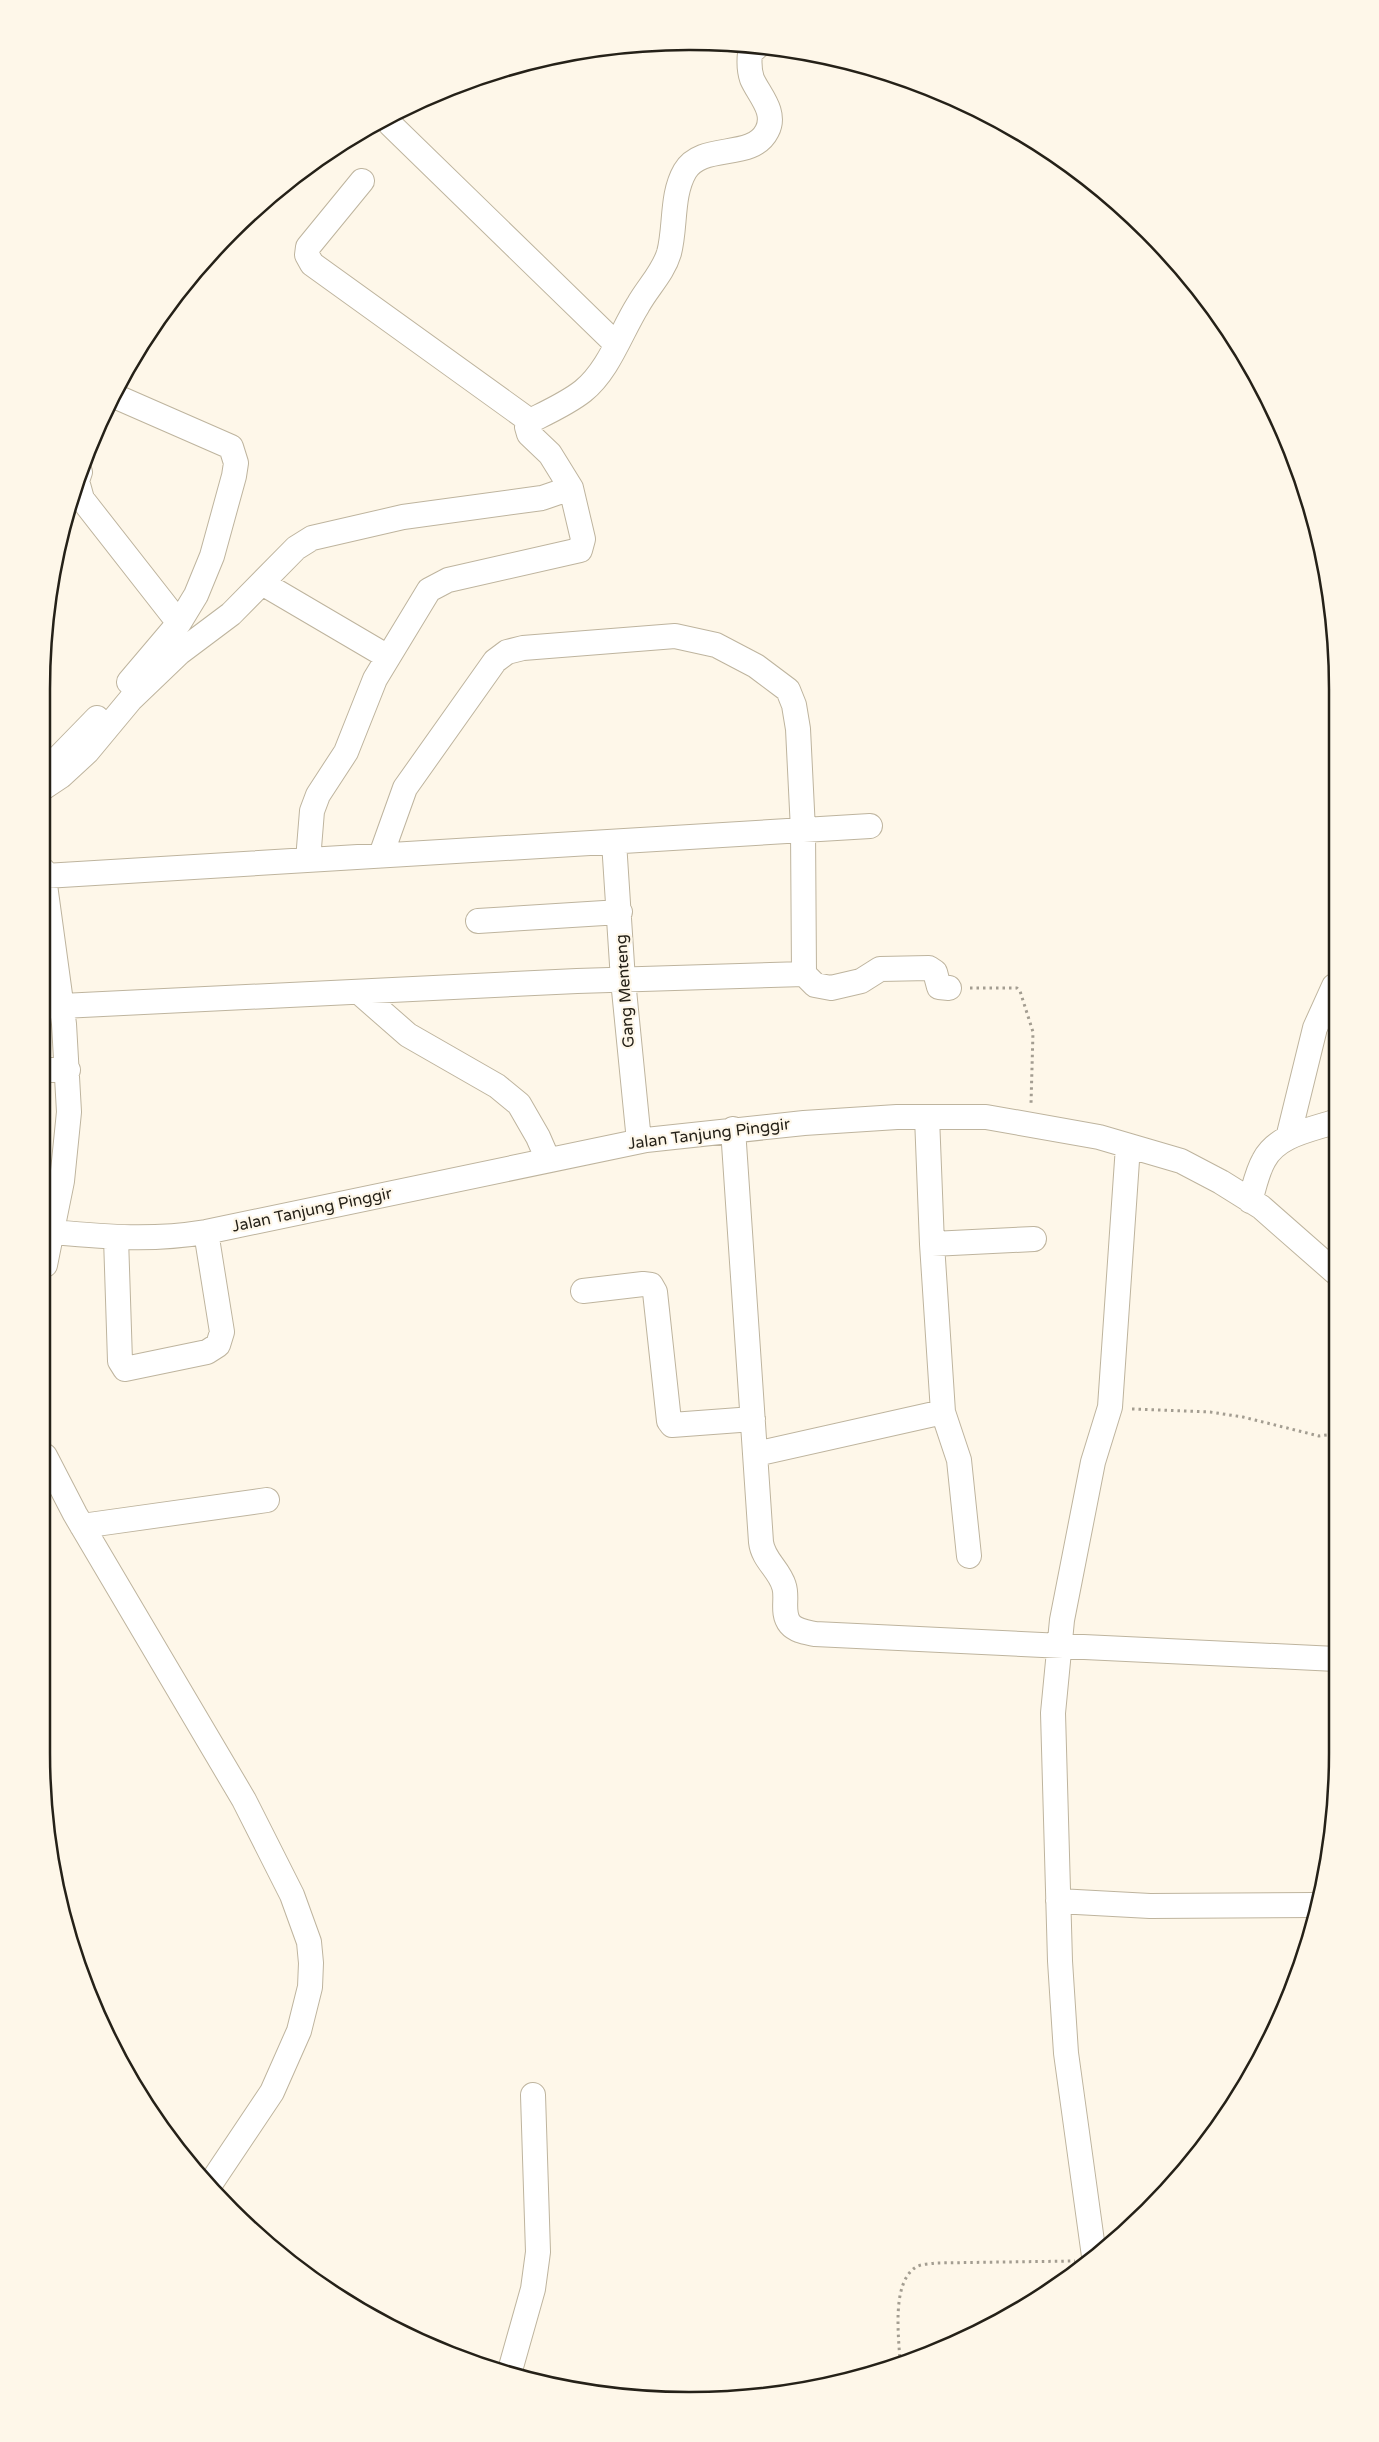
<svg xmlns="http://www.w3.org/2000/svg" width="1379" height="2442" viewBox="0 0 1379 2442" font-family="'Varela Round',sans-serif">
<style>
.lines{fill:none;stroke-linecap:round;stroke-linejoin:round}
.minor-casing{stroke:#beb49e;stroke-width:26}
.path{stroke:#a39d91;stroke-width:3;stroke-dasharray:2.5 4;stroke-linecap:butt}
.minor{stroke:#fff;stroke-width:24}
.labels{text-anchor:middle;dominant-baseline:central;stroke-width:4.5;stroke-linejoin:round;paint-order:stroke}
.street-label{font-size:16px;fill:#252118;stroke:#fef7e9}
.rim{fill:none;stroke:#252118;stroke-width:2.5}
</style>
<rect width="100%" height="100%" fill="#fef7e9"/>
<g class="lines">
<defs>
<path id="minor" d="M391,125L616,344
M362,181L308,247L307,255L312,264L530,421
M113,398H119L231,447L236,463L234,476L212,556L196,595L179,623L129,682
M80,472L77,481L82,499L179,623
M262,583L388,657
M43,768L58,758L97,718
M43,788L61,776L87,752L131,699L179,653L231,614L296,548L312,538L403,517L542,498L571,488L550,454L529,434L527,427L530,421C548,412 568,403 583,391C609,370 621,332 638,305C648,287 663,273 669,253C676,227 671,195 685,171C702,142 752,161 767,131C777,112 759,95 752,79C749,70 749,62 750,53L758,46
M614,842L623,980L639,1141
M308,860L312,811L318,795L346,752L375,679L429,590L448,580L580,550L583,539L571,488
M43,870L64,1024L69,1112L62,1181L45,1265
M45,876L870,826
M478,921L620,912
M804,974L815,985L831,988L861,981L880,969L929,968L935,972L939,987L949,988
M360,993L408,1035L497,1086L519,1104L538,1137L548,1160
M62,1006L577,981L804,974L803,830L798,729L794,705L788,690L756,666L716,645L675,636L523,648L507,652L495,661L405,788L381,855
M44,1070H68
M927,1117L932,1244L943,1412L959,1460L969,1556
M733,1129L761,1542C763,1560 779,1569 784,1586C788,1598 781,1613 790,1624C796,1631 806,1632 815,1634L1336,1659
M1288,1138L1315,1028L1334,986
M1250,1201C1254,1188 1257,1172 1264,1160C1277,1135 1310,1130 1334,1122
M51,1232C108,1237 150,1241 206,1232L646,1140L804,1123L897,1117H986L1099,1137L1181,1161L1221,1182L1261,1207L1335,1272
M116,1238L120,1361L125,1369L207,1352L218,1345L222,1332L206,1232
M932,1244L1034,1239
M583,1291L643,1284L651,1285L655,1292L669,1421L672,1425L753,1419
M756,1454L943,1412
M45,1456L75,1514L244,1800L292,1895L309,1942L311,1963L310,1987L299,2031L272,2092L209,2186
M82,1526L267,1500
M1058,1901L1150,1906L1314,1905
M1094,2256L1066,2053L1060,1961L1053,1713L1062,1620L1093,1462L1110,1407L1128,1146
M509,2374L533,2289L538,2252L533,2095"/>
</defs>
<!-- minor casing -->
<use href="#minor" class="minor-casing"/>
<!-- path -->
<path class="path" d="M970,988H1017L1020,991L1033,1032L1031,1104
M1132,1409L1210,1412L1243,1417L1319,1436L1327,1435L1335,1428
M900,2363C899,2337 891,2283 916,2267C921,2264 929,2264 935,2263L1075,2261"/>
<!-- minor -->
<use href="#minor" class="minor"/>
</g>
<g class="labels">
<!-- street labels -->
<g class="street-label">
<text transform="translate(625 991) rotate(-94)">Gang Menteng</text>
<text transform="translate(709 1134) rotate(-7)">Jalan Tanjung Pinggir</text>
<text transform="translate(312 1210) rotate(-12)">Jalan Tanjung Pinggir</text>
</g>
</g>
<!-- crop -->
<path d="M0 0H1379V2442H0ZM689 50H690A639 639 0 0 1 1329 689V1753A639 639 0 0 1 690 2392H689A639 639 0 0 1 50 1753V689A639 639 0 0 1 689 50Z" fill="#fef7e9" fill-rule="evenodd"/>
<path class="rim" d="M689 50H690A639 639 0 0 1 1329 689V1753A639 639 0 0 1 690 2392H689A639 639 0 0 1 50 1753V689A639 639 0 0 1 689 50Z"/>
</svg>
